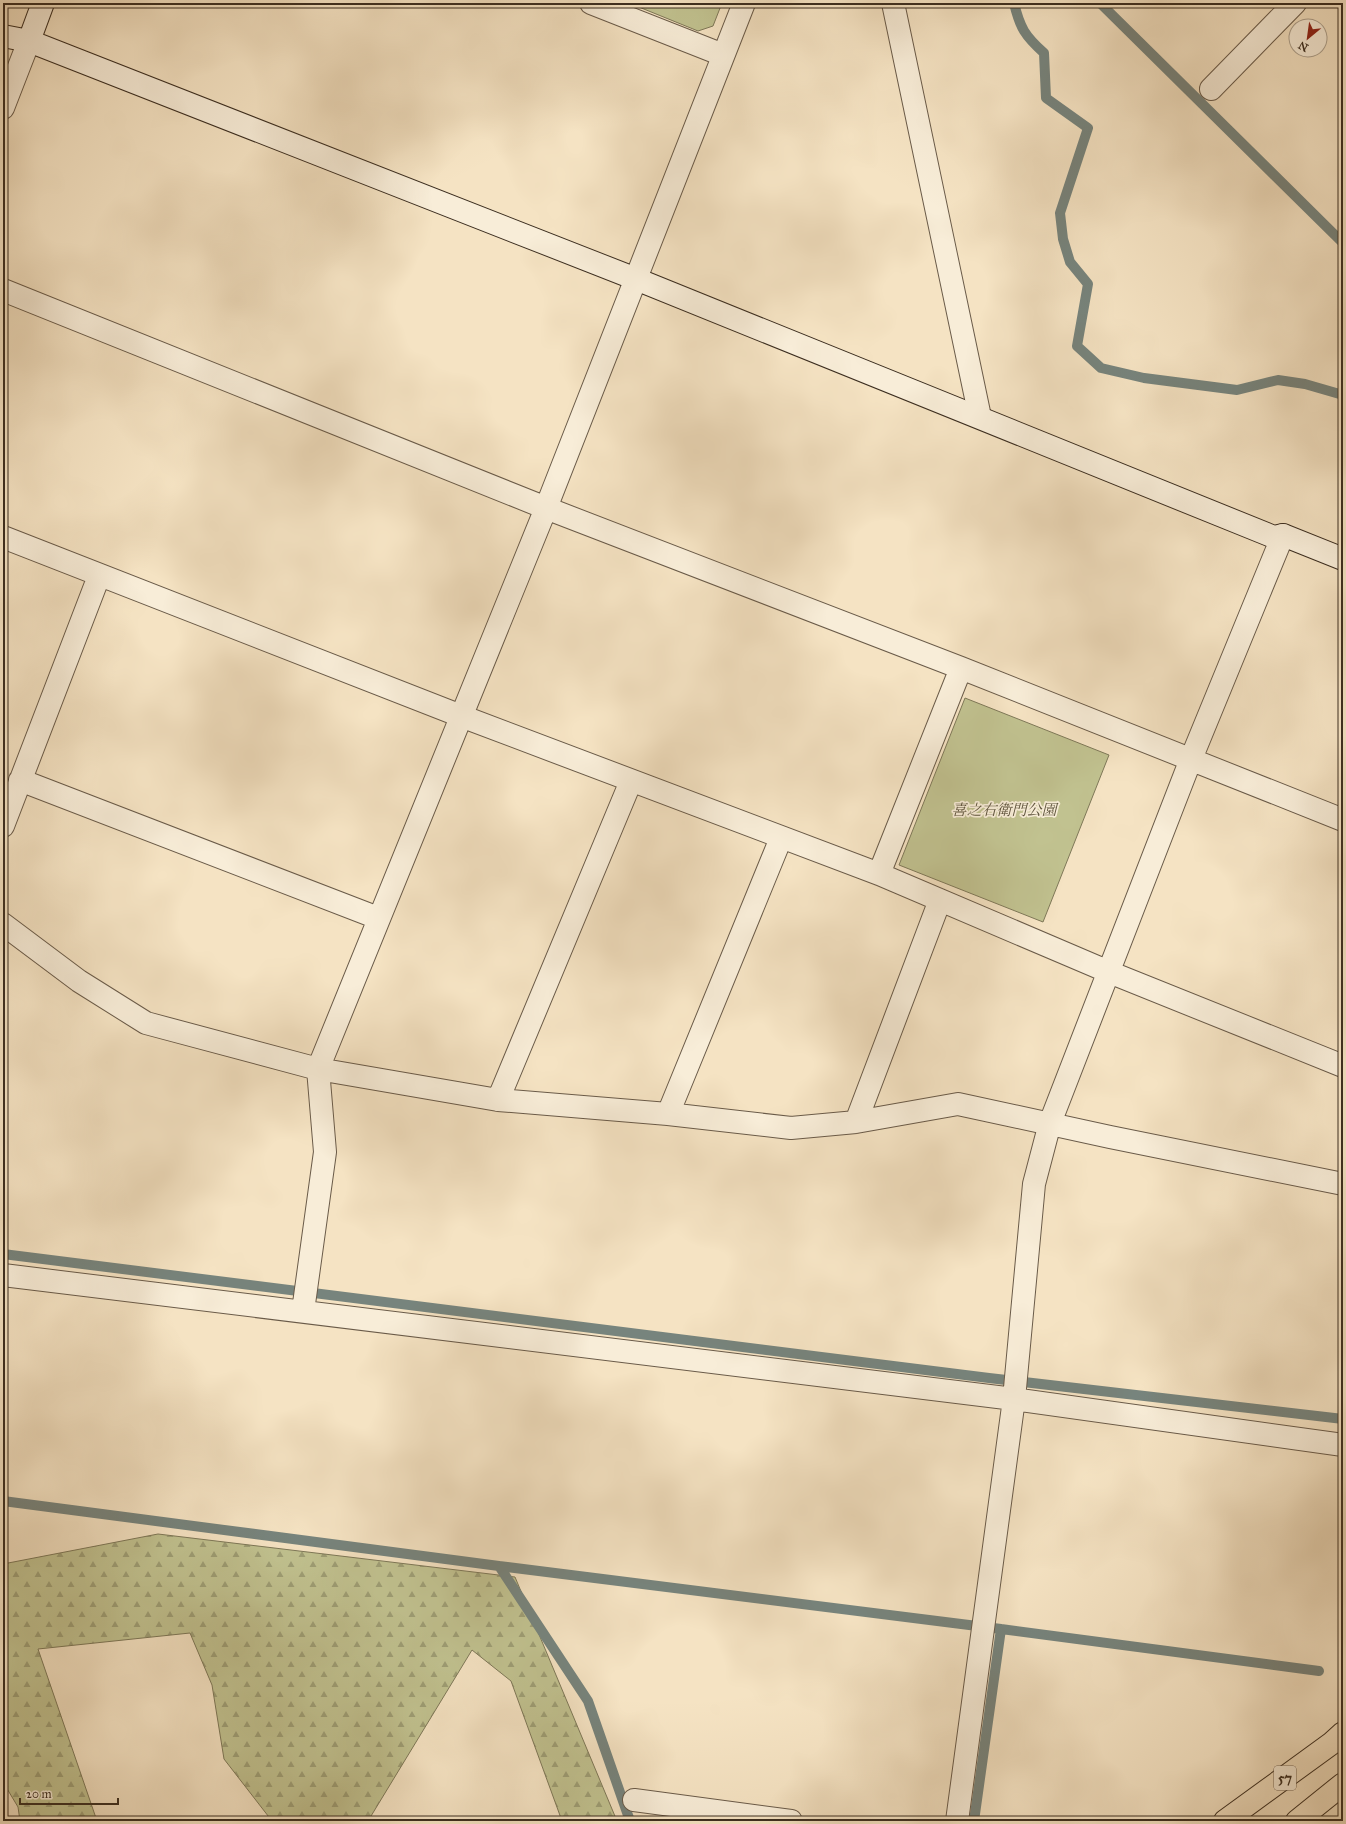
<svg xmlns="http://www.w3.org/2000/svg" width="1346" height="1824" viewBox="0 0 1346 1824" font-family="'IM FELL Great Primer','Noto Serif JP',serif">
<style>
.green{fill:#c1c290;stroke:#7e7858}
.forest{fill:url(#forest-firs);stroke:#7e7858}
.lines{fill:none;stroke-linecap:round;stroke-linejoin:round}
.stream{stroke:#77847d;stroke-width:10}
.street-casing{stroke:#6a5b49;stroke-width:24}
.secondary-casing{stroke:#3c2e20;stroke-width:24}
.primary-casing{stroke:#3c2e20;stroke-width:24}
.street{stroke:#f8edd8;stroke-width:22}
.secondary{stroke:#f8edd8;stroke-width:22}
.primary{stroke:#f5e3c3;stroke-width:22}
.labels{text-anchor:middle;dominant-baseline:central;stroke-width:3.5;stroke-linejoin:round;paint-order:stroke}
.shield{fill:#f8edd8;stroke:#746757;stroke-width:1}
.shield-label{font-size:14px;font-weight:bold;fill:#3c2e20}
.park-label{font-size:15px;font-style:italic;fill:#5d533c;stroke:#f8edd8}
</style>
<defs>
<pattern id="forest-firs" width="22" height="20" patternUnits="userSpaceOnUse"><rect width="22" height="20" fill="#c1c290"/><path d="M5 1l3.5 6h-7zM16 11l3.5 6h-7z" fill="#9e9e75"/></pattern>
</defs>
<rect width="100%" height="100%" fill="#f5e3c3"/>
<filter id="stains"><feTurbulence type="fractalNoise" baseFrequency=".005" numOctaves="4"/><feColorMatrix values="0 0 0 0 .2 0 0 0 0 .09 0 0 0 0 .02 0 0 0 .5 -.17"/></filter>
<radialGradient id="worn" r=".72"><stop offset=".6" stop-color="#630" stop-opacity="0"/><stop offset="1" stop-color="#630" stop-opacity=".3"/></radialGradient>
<!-- green -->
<path class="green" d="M629,3H722L713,26L698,31Z
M965,698L1109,755L1043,922L899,865Z"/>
<!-- forest -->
<path class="forest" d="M158,1534L515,1577L617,1821H562L511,1681L472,1650L368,1821H272L224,1759L212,1685L190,1633L38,1649L97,1821H20L18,1807L3,1782V1564Z"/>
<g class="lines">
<!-- stream -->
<path class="stream" d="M1014,3C1020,28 1025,36 1044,53L1046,98L1088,128L1060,213L1063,239L1070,262L1088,284L1077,346L1101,368L1144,378L1237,390L1278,380L1305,384L1343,395
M1100,3L1343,243
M3,1254L989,1378L1343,1419
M3,1501L499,1566L1001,1629L1319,1671
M499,1566L588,1701L630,1821
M974,1821L1001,1629"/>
<defs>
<path id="street" d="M591,3L723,55
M893,3L980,417
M1211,89L1295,3
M3,108L29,41
M3,290L546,508L961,668L1343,820
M3,537L461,716L879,874L1109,972L1343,1066
M20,780L378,918
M3,826L99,576
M879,874L961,668
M3,924L79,981L146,1023L318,1069L498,1100L668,1114L791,1128L856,1122L958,1104L1110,1137L1343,1184
M498,1100L631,781
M668,1114L781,838
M856,1122L940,900
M3,1275L1014,1399L1343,1445
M303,1311L325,1152L318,1069L546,508L744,3
M634,1800L791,1821
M957,1821L1014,1399L1034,1184L1050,1123L1191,759L1283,535"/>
<path id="secondary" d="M3,36L29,41L636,279L1274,537L1283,535L1343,559
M29,41L43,3"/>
<path id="primary" d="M1225,1821L1332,1743L1343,1733
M1297,1821L1343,1784"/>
</defs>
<!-- street casing -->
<use href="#street" class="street-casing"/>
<!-- secondary casing -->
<use href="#secondary" class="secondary-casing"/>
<!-- primary casing -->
<use href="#primary" class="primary-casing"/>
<!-- street -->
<use href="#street" class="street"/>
<!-- secondary -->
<use href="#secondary" class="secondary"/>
<!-- primary -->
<use href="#primary" class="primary"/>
</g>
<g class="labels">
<!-- shield labels -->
<rect class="shield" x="1274" y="1766" width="22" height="24" rx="3"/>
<g class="shield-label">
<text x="1285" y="1778">57</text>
</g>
<!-- park labels -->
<g class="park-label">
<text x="1004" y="810">喜之右衛門公園</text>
</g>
</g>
<!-- margin -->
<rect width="1346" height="1824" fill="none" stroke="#f5e3c3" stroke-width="16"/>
<rect x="4" y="4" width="1338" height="1816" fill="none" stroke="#3c2e20" stroke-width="2"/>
<rect x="8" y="8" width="1330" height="1808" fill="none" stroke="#3c2e20"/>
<!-- north arrow -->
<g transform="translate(1308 38) rotate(209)"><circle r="19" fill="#f8edd8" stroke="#ada18e"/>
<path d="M0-3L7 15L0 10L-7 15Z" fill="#8f2418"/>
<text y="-6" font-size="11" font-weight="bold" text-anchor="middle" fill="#3c2e20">N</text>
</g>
<!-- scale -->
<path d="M20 1798v6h98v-6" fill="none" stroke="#3c2e20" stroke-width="2"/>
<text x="26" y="1798" font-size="12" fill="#3c2e20" stroke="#f8edd8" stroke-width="3" paint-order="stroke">20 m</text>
<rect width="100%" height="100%" filter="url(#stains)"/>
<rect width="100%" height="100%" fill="url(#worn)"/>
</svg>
